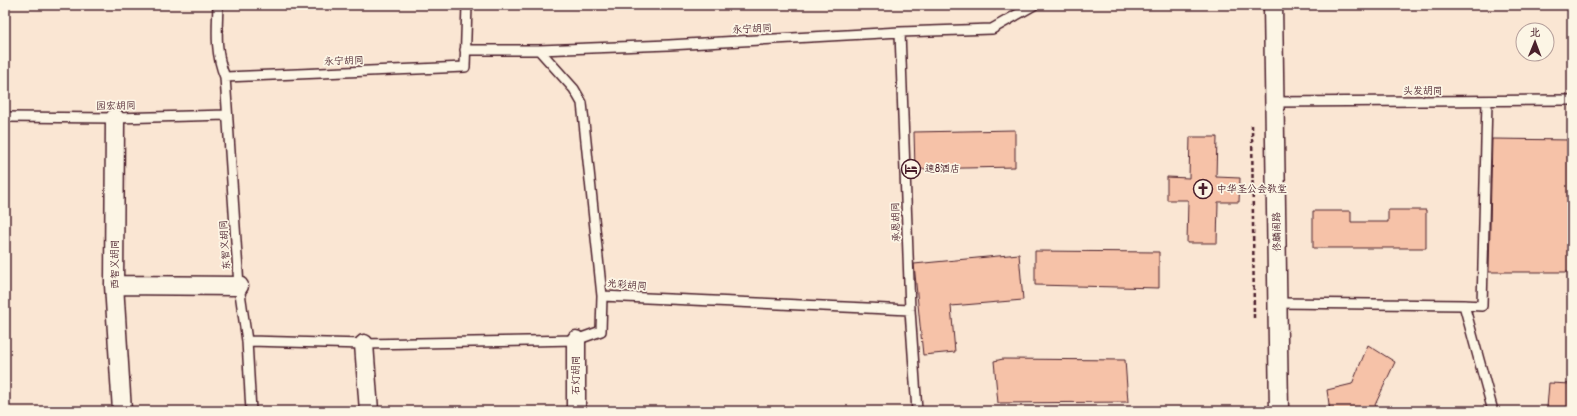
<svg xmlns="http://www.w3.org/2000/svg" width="1577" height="416" viewBox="0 0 1577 416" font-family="Pangolin,'LXGW WenKai TC',sans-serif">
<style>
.building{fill:#f6c2a8;stroke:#4a1f2b}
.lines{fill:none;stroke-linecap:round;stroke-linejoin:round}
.lane-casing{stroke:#4a1f2b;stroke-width:12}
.street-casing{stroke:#4a1f2b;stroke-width:21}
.path{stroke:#4a1f2b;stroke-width:2.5;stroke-dasharray:4 3;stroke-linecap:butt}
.lane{stroke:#fcf5e5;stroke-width:9}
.street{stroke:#fcf5e5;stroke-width:18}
.labels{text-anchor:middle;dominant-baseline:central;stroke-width:3.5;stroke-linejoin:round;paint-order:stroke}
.street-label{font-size:10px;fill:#4a1f2b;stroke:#fcf5e5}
.poi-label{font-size:10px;fill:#4a1f2b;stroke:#fcf5e5;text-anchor:start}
</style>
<rect width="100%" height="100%" fill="#fae6d3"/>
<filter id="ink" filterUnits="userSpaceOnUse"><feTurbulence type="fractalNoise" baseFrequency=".025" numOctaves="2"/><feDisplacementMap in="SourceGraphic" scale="8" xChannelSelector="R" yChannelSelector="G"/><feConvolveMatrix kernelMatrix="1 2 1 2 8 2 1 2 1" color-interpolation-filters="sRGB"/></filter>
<g filter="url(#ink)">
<!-- building -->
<path class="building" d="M1015,130V167L915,169L914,132Z
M1190,137H1217L1216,177L1240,178L1239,202H1218L1217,243H1187L1188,200H1167V177L1189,178Z
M1492,139L1572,140V272H1489Z
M1388,210H1426V248H1313V211H1351V222H1388Z
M1035,251L1159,252V288L1035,285Z
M1019,254L1023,300L951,306L955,352L923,355L914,264Z
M1368,345L1395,362L1375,405L1379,411H1330L1327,390L1352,384Z
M1003,359L1125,360L1128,402L998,403L994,361Z
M1549,383L1572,384V411H1567V409L1547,408Z"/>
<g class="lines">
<defs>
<path id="lane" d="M218,5C217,30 215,53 225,77L239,286L247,341L251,411
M900,32L910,310L917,411
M465,50H539L669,45L900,32L992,29L1034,5
M539,50L574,89L582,103L602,296L910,310
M225,77L465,67L467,5
M1274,102L1572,100
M5,117L115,118L227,115
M1278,303L1464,305L1493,411
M1464,305L1482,306L1487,101
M247,341L364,344L576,340L601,331L602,296"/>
<path id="street" d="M1273,5L1279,411
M115,118L114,285L122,411
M114,285L239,286
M576,340V411
M364,344L369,411"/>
</defs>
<!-- lane casing -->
<use href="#lane" class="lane-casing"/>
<!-- street casing -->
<use href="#street" class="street-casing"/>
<!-- path -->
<path class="path" d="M1252,125L1254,318"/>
<!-- lane -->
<use href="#lane" class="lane"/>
<!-- street -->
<use href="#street" class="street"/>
</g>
</g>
<!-- icons -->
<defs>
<symbol id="hotel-ring" viewBox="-11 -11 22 22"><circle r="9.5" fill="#fcf5e5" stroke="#4a1f2b" stroke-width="1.5"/><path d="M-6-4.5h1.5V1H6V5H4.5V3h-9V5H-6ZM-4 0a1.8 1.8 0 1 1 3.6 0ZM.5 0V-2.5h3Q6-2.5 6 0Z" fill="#4a1f2b"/></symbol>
<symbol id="church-ring" viewBox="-11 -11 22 22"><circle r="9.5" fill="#fcf5e5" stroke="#4a1f2b" stroke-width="1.5"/><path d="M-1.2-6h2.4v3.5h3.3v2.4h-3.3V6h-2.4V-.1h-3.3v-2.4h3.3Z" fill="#4a1f2b"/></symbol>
</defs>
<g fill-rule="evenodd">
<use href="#hotel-ring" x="900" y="158" width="22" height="22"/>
<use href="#church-ring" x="1192" y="178" width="22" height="22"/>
</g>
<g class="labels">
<!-- street labels -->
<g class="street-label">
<text transform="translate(752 29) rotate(-3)">永宁胡同</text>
<text transform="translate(344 61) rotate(-2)">永宁胡同</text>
<text x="1423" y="91">头发胡同</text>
<text transform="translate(116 106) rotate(-1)">园宏胡同</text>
<text transform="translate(896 222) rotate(-92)">承恩胡同</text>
<text transform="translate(1277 232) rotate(-91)">佟麟阁路</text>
<text transform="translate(225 245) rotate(-94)">东智义胡同</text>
<text transform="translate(115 264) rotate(-90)">西智义胡同</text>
<text transform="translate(627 285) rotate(5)">光彩胡同</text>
<text transform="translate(576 375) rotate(-90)">石灯胡同</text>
</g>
<!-- poi labels -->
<g class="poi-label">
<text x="925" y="169">速8酒店</text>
<text x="1217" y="189">中华圣公会教堂</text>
</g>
</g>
<!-- margin -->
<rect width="1577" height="416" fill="none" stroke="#fcf5e5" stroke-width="20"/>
<rect x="10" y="10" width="1557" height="396" fill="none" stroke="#4a1f2b" stroke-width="1.5" filter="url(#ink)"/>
<!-- north arrow -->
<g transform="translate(1535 42) rotate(1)"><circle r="19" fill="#fcf5e5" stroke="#b59f9b"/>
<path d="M0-3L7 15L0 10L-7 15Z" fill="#4a1f2b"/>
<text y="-6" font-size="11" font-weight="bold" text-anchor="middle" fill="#4a1f2b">北</text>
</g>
</svg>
